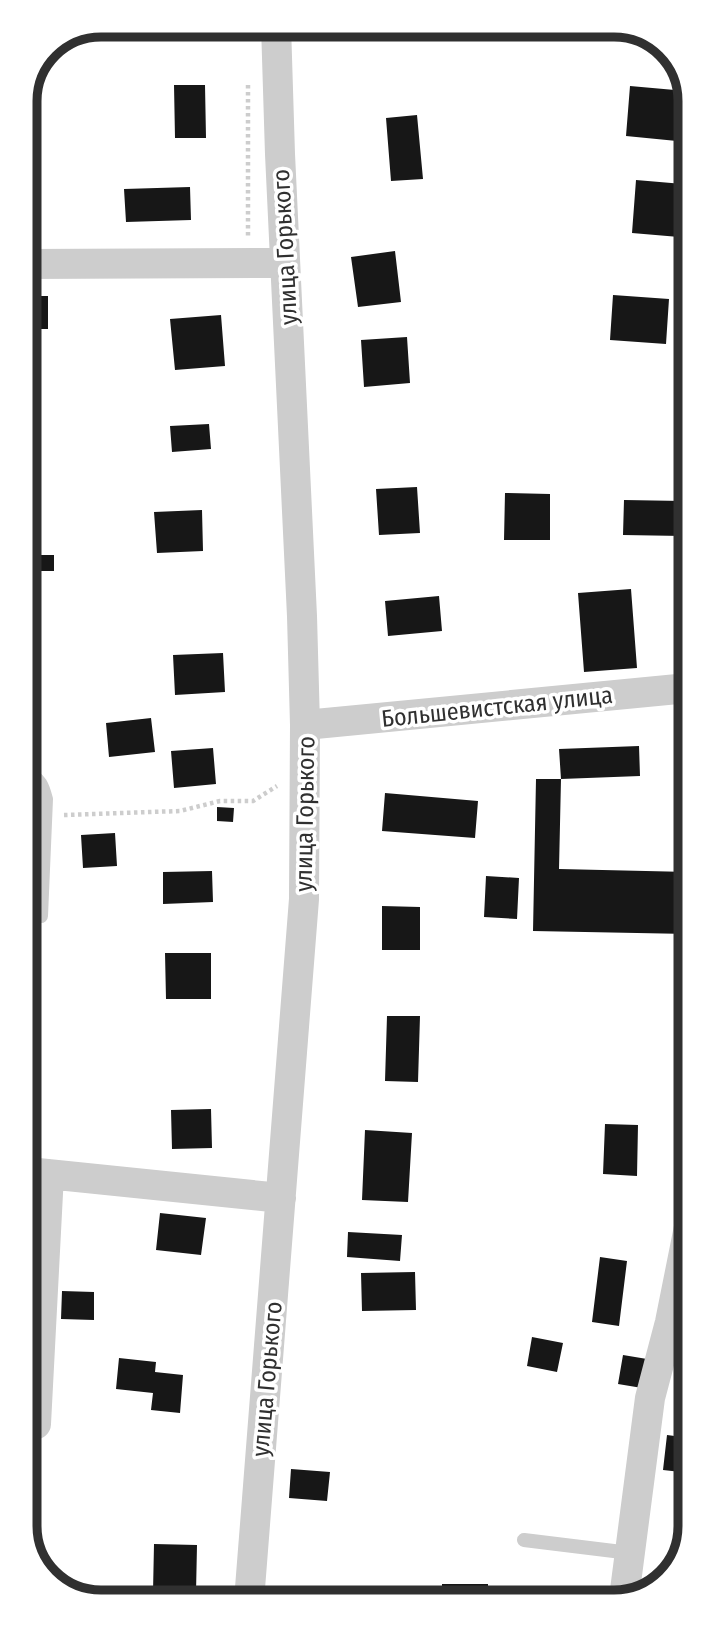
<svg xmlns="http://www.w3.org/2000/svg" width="715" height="1627" viewBox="0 0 715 1627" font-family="'Fira Sans Condensed',sans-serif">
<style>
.building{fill:#171717}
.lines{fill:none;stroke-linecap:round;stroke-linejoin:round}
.path{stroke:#cdcdcd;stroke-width:4.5;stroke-dasharray:3.5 3.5;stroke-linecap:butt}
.lane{stroke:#cdcdcd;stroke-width:14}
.street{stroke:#cdcdcd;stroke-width:30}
.labels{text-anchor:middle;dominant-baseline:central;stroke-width:7;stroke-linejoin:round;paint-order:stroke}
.street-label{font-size:24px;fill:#303030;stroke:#fff}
.rim{fill:none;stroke:#303030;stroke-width:9}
</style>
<rect width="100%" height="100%" fill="#fff"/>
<!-- building -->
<path class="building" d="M174,85H205L206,138H175Z
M630,86L686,91L687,142L626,136Z
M417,115L423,179L391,181L386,118Z
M636,180L683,184L679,237L632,233Z
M190,187L191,220L126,222L124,189Z
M395,251L401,302L358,307L351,257Z
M613,295L669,299L666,344L610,340Z
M25,296H48V329H25Z
M221,315L225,366L175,370L170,319Z
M407,337L410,383L364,387L361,340Z
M209,424L211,449L172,452L170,426Z
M417,487L420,533L379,535L376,489Z
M505,493L550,494V540H504Z
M624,500L683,501V536L623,535Z
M202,510L203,551L157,553L154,512Z
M38,555H54V571H38Z
M631,589L637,668L584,672L578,593Z
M439,596L442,631L388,636L385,601Z
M223,653L225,692L175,695L173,655Z
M151,718L155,752L109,757L106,723Z
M639,746L640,776L561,779L559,749Z
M213,748L216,784L174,788L171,751Z
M536,779H561L559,869L689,872V934L533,931Z
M385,793L478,801L475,838L382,831Z
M27,794L32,802V808L27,815Z
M217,807L234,808L233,822L217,821Z
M115,833L117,866L83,868L81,835Z
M212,871L213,902L163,904V872Z
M486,876L519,878L517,919L484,917Z
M382,906L420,907V950H382Z
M165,953H211V999H166Z
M387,1016H420L418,1082L385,1081Z
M27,1097L40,1098L36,1128L28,1127Z
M211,1109L212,1148L172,1149L171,1110Z
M605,1124L638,1125L637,1176L603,1174Z
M365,1130L412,1133L408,1202L362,1200Z
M160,1213L206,1218L201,1255L156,1250Z
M348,1232L402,1235L400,1261L347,1257Z
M600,1257L627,1261L619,1326L592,1322Z
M415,1272L416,1310L362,1311L361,1273Z
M62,1291L94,1292V1320L61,1319Z
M532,1337L563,1343L557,1372L527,1366Z
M623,1355L647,1359L642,1388L618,1384Z
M119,1358L156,1362L155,1372L183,1375L180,1413L151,1410L153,1393L116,1389Z
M667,1435L690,1438V1473L663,1470Z
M291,1469L330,1472L327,1501L289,1498Z
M690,1528L683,1551L678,1552L677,1529Z
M154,1544L197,1545L196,1593L153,1592Z
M442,1584H488V1599L442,1600Z
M315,1589L357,1597L356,1600L313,1601Z"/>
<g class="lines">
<!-- path -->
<path class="path" d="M248,85V237
M64,815L180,811L220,801H253L277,786"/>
<!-- lane -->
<path class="lane" d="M27,774C40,777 43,788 46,799L41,916
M524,1540L630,1553"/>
<!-- street -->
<path class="street" d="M25,264L285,263
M305,725L688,688
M28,1172L281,1198
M36,1424L49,1174
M624,1598L650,1398L670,1322L690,1222
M249,1601L304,899L305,725L302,616L280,154L276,25"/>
</g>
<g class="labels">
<!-- street labels -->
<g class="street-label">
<text transform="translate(285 247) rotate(-93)">улица Горького</text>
<text transform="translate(497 707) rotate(-6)">Большевистская улица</text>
<text transform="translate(305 814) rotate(-89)">улица Горького</text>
<text transform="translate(267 1379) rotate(-85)">улица Горького</text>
</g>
</g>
<!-- crop -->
<path d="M0 0H715V1627H0ZM101 37H614A64 64 0 0 1 678 101V1526A64 64 0 0 1 614 1590H101A64 64 0 0 1 37 1526V101A64 64 0 0 1 101 37Z" fill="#fff" fill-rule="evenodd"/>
<path class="rim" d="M101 37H614A64 64 0 0 1 678 101V1526A64 64 0 0 1 614 1590H101A64 64 0 0 1 37 1526V101A64 64 0 0 1 101 37Z"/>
</svg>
